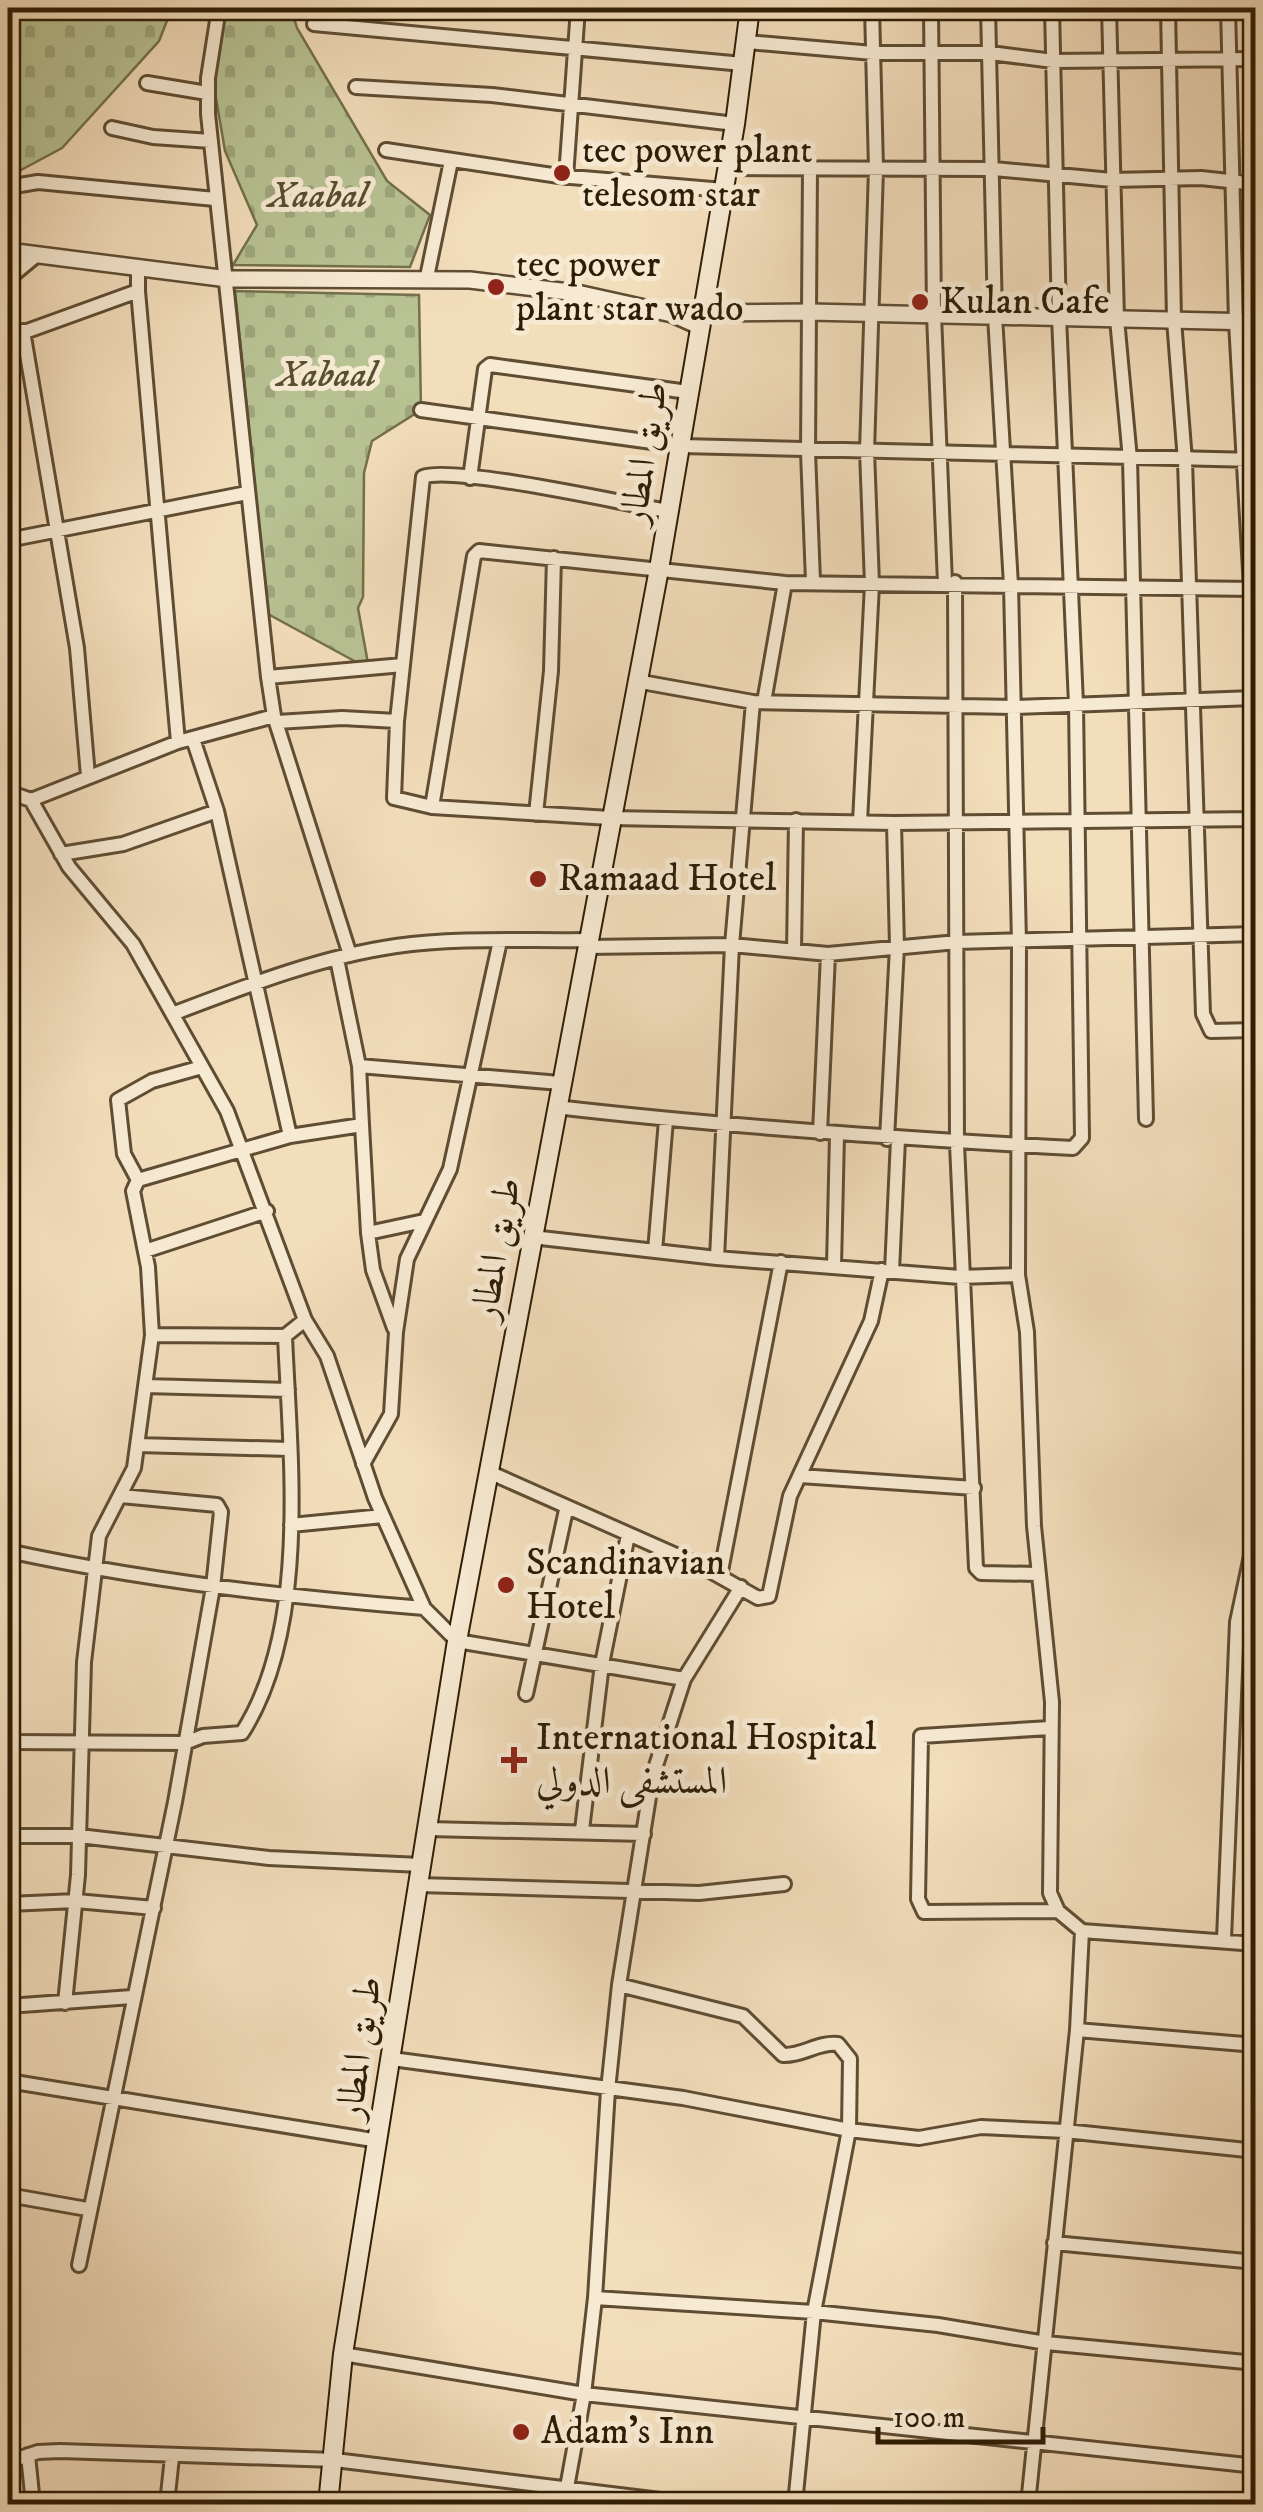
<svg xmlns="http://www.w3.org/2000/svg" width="1263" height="2512" viewBox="0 0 1263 2512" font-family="'IM FELL DW Pica',Amiri,serif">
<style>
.cemetery{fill:url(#cemetery-stones);stroke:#73704c;stroke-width:2.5}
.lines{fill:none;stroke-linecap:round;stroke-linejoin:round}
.minor-casing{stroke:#5f4d33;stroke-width:18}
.tertiary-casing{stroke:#5f4d33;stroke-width:20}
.secondary-casing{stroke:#2e1d05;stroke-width:22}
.minor{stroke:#f7ead3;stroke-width:12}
.tertiary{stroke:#f7ead3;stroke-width:15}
.secondary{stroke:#f7ead3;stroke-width:18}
.poi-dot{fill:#8f2418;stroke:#f7ead3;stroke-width:4}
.labels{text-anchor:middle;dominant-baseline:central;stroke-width:10;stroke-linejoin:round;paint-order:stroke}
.poi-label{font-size:38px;fill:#2e1d05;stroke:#f7ead3;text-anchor:start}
.park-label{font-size:38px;font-style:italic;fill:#574f30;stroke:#f7ead3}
.street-label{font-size:38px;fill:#2e1d05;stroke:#f7ead3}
</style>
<defs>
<pattern id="cemetery-stones" width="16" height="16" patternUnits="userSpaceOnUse" patternTransform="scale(2.5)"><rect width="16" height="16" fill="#b8c293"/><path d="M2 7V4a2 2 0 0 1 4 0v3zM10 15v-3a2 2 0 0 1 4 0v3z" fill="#9ea67d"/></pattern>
</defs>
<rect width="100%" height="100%" fill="#f3debc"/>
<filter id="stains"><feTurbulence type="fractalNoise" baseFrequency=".002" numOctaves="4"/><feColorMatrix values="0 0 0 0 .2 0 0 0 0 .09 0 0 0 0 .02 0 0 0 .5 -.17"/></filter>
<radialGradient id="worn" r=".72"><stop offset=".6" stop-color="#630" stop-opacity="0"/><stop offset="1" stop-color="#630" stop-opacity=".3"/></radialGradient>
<!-- cemetery -->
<path class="cemetery" d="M172,8L159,41L62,148L8,177V9Z
M221,8H291L297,28L387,181L430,215L410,267L233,265L257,225L225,151L210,63Z
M235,291L419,295L421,410L372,441L364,473L363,597L358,608L369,669L268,614Z"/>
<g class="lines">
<defs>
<path id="minor" d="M219,8L208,78V114L268,677L274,716L350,955
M931,8L934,315L945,583
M988,8L995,316L1011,585L1019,943L1018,1275L1027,1332L1034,1526L1052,1702L1050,1893L1058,1911L1082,1931L1256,1944
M1109,8L1117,319L1130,459L1146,1119
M1168,8L1174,320L1185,461L1203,1014L1211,1031L1256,1030
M1228,8L1236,322L1251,589L1256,900
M314,24L743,64
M747,42L873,53H990L1053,61L1256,59
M147,83L207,93
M356,87L492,95L735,124
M112,128L153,137L211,141
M386,150L559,176L724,190
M726,168L994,169L1112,180L1201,178L1256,184
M810,169L808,452L813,581
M566,177L578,8
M8,187L38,182L215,199
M427,277L451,161
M8,279L37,255
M138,291L178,742
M23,331L77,648L88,776
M8,338L138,291V268
M421,410L681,446L1256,460
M470,478L485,369L490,365L688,392
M668,511C626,504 452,465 423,477L397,721L394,798L432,807L610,818L894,823L1256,819
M8,540L247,493
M955,582L957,1144L976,1568L981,1573L1038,1574
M268,677L403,665
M636,681L753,702L1014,707L1253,698
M764,702L785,583
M277,722L342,718L397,721
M193,739L217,811L290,1136
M8,792L31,800L69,867L133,944L227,1111L305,1320L327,1356L375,1498L424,1608L457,1641L684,1679
M31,800L178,742L274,716
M432,807L474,556L479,551L785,583L1256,589
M536,814L551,671L554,558
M860,822L872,584L867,451L876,169L872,8
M61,854L123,844L217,811
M587,947L732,945L828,954L957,942L1256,934
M794,951L796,820
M175,1013C246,986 320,957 396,946C459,937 524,941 588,940
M359,1066L560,1083
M556,1107C729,1127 900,1138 1073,1148L1082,1138L1076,704L1059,317L1052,8
M362,1125L368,1233L373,1270L394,1328
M820,1133L828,954
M887,1139L897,947L894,823
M138,1180L290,1136L362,1125L359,1066L337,959
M368,1233L424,1221
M532,1237L717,1258L960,1277L1018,1275
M145,1251L267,1211
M655,1251L666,1120
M717,1258L732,945L753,702
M834,1266L837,1135
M892,1271L898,1139
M152,1335L285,1336L305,1320
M145,1386L288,1390
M137,1445L289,1449
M363,1464L391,1414L396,1332L407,1259L450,1169L500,941
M491,1473L703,1567L758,1598L769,1596L790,1496L871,1321L882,1270
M800,1476L974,1488
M291,1525L383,1516
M8,1551C146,1581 284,1597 424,1608
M720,1576L781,1262
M526,1694L566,1510
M1050,1728L921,1736L918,1899L924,1912L1058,1911
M8,1742L185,1743L203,1736L242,1733C310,1627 290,1457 285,1336
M428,1829L644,1834
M582,1830L602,1664L628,1535
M8,1836H79L269,1858L421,1865
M418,1885L699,1893L784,1884
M8,1904L76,1901L154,1908
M1224,1939L1237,1622L1256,1532
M619,1985L743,2016L783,2055C803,2056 817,2042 838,2044L850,2059L849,2130L814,2312L795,2504
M65,2003L78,1875L84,1662L99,1536L134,1468L152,1335L148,1267L133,1191L138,1180L124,1154L118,1100L152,1081L202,1067
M8,2006L132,1997
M1077,2030L1256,2045
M392,2059L683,2098L849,2130L919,2138L981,2127L1065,2131L1256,2151
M8,2081L379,2141
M8,2195L87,2209
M1054,2243L1256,2262
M79,2265L175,1802L213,1587L221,1512L217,1505L121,1496
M595,2298L814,2312L938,2325L1046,2343L1256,2363
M343,2354L584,2394L1256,2466
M8,2438L14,2458
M28,2455L33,2504
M8,2462L38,2452L60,2451L335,2460L693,2504
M167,2504L172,2457
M564,2504L584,2394L595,2298L608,2090L619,1985L652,1778L684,1679L741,1587
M1028,2504L1077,2030L1082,1931"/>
<path id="tertiary" d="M8,251L228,279L470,280L577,293L672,314L699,326
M702,313L810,312L1256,322"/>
<path id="secondary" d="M328,2504L343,2354L457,1641L659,569L735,124L750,8"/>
</defs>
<!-- minor casing -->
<use href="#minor" class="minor-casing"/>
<!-- tertiary casing -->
<use href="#tertiary" class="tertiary-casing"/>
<!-- secondary casing -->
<use href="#secondary" class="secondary-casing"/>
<!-- minor -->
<use href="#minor" class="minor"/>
<!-- tertiary -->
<use href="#tertiary" class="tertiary"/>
<!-- secondary -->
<use href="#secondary" class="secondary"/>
</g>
<!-- markers -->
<g class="poi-dot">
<circle cx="562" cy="173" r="10"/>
<circle cx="496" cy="287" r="10"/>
<circle cx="920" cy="302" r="10"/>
<circle cx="538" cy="879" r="10"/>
<circle cx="506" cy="1585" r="10"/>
<path d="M509 1745h10v10h10v10h-10v10h-10v-10h-10v-10h10z"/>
<circle cx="521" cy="2432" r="10"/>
</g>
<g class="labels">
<!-- poi labels -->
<g class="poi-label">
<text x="582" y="151">tec power plant<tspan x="582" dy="44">telesom star</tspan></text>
<text x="516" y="265">tec power<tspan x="516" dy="44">plant star wado</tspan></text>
<text x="940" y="302">Kulan Cafe</text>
<text x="558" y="879">Ramaad Hotel</text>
<text x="526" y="1563">Scandinavian<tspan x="526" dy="44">Hotel</tspan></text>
<text x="536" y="1738">International Hospital<tspan x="536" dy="44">المستشفى الدولي</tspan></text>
<text x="541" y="2432">Adam's Inn</text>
</g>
<!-- park labels -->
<g class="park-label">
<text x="318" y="196">Xaabal</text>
<text x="327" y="375">Xabaal</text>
</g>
<!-- street labels -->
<g class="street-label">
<text transform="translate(645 453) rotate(-81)">طريق المطار</text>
<text transform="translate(497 1249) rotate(-80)">طريق المطار</text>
<text transform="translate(360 2048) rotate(-82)">طريق المطار</text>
</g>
</g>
<!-- margin -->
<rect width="1263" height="2512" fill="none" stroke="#f3debc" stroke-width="40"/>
<rect x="10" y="10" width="1243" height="2492" fill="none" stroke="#2e1d05" stroke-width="5"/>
<rect x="20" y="20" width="1223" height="2472" fill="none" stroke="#2e1d05" stroke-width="2.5"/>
<!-- scale -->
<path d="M878 2427v15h165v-15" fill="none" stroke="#2e1d05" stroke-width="5"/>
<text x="893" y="2427" font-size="30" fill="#2e1d05" stroke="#f7ead3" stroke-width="8" paint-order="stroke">100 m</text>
<rect width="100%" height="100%" filter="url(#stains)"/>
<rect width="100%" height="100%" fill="url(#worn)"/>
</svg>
